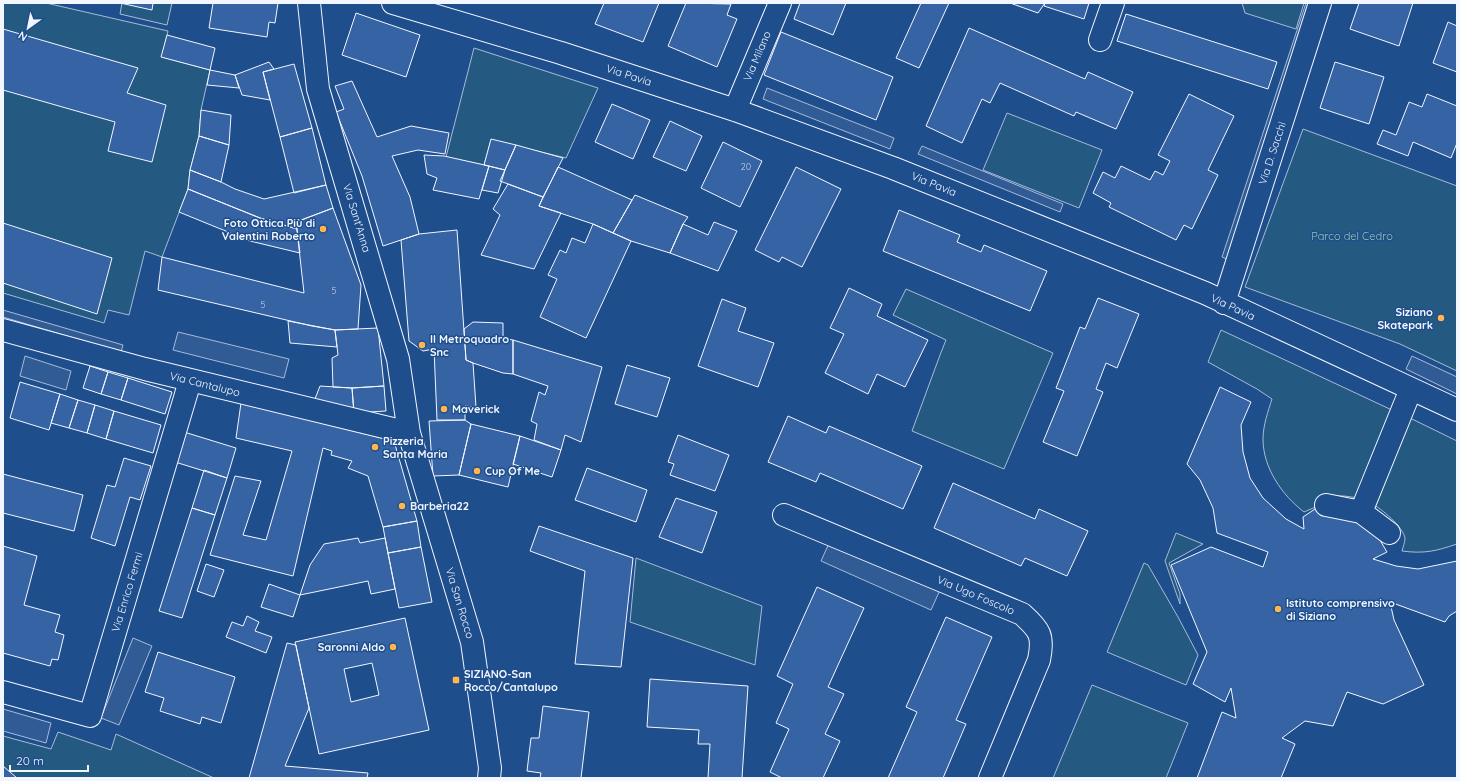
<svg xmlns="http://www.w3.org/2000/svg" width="1460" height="781" viewBox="0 0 1460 781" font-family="Quicksand,sans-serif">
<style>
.green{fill:#245a82;stroke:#a8bbd7}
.parking{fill:#305b95;stroke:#a8bbd7}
.building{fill:#3563a3;stroke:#f2f6ff;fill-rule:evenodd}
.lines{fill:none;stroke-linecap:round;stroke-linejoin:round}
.minor-casing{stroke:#f2f6ff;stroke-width:24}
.minor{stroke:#1f4e8c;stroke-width:22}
.poi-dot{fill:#ffb74d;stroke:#1f4e8c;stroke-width:1.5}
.labels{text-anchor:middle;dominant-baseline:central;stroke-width:3;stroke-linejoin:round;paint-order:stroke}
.number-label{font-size:9px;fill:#c3d1e8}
.street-label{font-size:11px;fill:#f2f6ff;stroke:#1f4e8c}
.poi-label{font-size:11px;font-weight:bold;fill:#f2f6ff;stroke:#1f4e8c;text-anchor:start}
.park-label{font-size:11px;fill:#97c8a6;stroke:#1f4e8c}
</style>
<rect width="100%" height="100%" fill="#1f4e8c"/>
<!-- green -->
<path class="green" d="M3,3H46L168,31L162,57L210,70L201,110L199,136L190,170L188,189L162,257L145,251L129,315L108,310L104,323L3,293Z
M122,3H172L167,25L120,14Z
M1242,3H1304L1296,29L1245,13Z
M474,48L598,88L566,158L491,140L484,165L446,157Z
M1007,113L1102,150L1079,208L983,170Z
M1303,129L1457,186V371L1400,344L1245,287Z
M906,289L1053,353L1004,469L912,431L940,355L946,340L893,315Z
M1221,330L1394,411L1359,498L1344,496H1331L1318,506L1304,512C1282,495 1263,468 1263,439C1263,426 1268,411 1272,399L1257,389L1208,362Z
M1408,417L1457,441V544C1436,551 1425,554 1402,551C1403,547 1405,542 1405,538C1403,527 1381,508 1372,504Z
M1176,533L1203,544L1169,563L1180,594V604L1165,561Z
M636,558L762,606L755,665L630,622Z
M1144,563L1148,565L1178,617L1198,655L1186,685L1107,652Z
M1092,685L1188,723L1166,778H1053Z
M58,732L111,750L116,734L214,778H3V736L51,749Z"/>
<!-- parking -->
<path class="parking" d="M1306,3H1315L1229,260L1222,257Z
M767,88L894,138L890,149L763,99Z
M922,146L1063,204L1060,212L918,154Z
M3,310L123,345L121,352L3,317Z
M178,332L289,359L284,378L173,350Z
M25,356L71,371L66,390L20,376Z
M1412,356L1457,377V394L1406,369Z
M830,541L940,590L931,610L821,561Z
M133,638L152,646L119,725L101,718Z
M3,709L51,723L46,743L3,731Z"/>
<!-- building -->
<path class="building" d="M120,3H153L152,10Z
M213,3H278L275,23L269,22L267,37L209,28Z
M604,3H659L643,42L595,24Z
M686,3L731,4L727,15L737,19L717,67L668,46Z
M800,3H846L833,35L794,19Z
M921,3H949L919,68L896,58Z
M1010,3H1045L1038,13Z
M1045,3H1089L1084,19L1044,6Z
M1359,3H1413L1399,46L1350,29Z
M356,13L420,35L406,77L342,55Z
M1126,14L1277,62L1268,89L1117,41Z
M1448,22L1457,26V72L1433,63Z
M969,28L1085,79L1088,72L1133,92L1116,129L1076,112L1074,116L1000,83L990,103L982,99L962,143L926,126Z
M3,29L138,68L127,93L166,105L152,162L108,151L115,122L3,90Z
M781,32L893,77L876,120L764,75Z
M167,35L215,48L210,70L161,57Z
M269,62L274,69L263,72L270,100L242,95L235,75Z
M1335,62L1384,77L1369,124L1320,108Z
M294,64L312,128L280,137L263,72Z
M210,70L235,75L239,88L207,85Z
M352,81L377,137L411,126L449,133L445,154L418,150L392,156L410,197L419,234L383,246L362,176L336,112L344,109L335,86Z
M1189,94L1234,116L1208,170L1218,175L1192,229L1184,225L1176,240L1109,207L1111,203L1093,193L1103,172L1115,178L1121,166L1150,180L1155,171L1163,175L1170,161L1158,155Z
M1427,94L1457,106V143L1451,158L1413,142L1408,156L1377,144L1383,130L1396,135L1409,102L1422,107Z
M612,104L650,120L633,159L595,142Z
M201,110L231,115L229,145L199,136Z
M670,121L702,136L686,171L653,157Z
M312,128L326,185L294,193L280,137Z
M199,136L229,145L221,182L190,170Z
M491,139L516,145L505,170L484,165Z
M723,142L762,161L740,207L701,188Z
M516,145L563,158L543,197L500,181Z
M424,155L444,156L489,166L479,199L433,190L437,178L427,174Z
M489,166L505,170L498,193L482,190Z
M558,167L632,200L613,233L593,224L539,206Z
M796,167L841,189L802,267L782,257L779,262L755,250Z
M190,170L221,182L235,189L264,199L326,185L333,208L296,222L297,229L260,218L188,189Z
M508,184L543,197L539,206L561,213L534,269L481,255L500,215L493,209Z
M188,189L260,218L297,229L300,253L250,241L179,212Z
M635,195L688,217L683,224L670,253L631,241L613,233Z
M333,208L361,285L358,329L335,330L312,326L158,290L162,257L304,293L296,222Z
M899,210L960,235L957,242L981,252L984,245L1047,271L1030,311L883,251Z
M714,222L737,231L718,271L670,253L683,224L708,235Z
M3,223L112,258L97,314L3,283Z
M593,224L631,241L586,338L540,317L557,279L548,275L560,250L566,253L572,238L585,243Z
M457,230L466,360L473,363L476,407L465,406V420H437L434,349L423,351L409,341L401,240L419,234Z
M849,288L882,304L877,316L928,340L905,387L877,374L868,394L825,373L844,334L830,328Z
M1098,298L1139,314L1117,368L1106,363L1096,389L1103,392L1077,456L1043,442L1064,391L1056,388L1080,327L1085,329Z
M722,299L746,308L738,331L774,343L758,387L698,366Z
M288,321L335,330L337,347L290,343Z
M473,322L503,323V338L513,340V374L503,373L473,363L466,360L464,329Z
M378,328L384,386L352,388L333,387L332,358L338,355L335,330Z
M513,340L602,367L581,442L565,435L561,450L534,440L537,424L531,421L539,392L545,395L548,386L513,374Z
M627,365L670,378L657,417L615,404Z
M90,366L108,372L101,394L83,388Z
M108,372L128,378L121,400L101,394Z
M128,378L172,392L165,414L121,400Z
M20,382L60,394L49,430L10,418Z
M320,386L352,388L354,413L313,404Z
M384,386L386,411L354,413L352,388Z
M1220,387L1251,402L1241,425L1243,452L1250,478L1263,498L1286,519L1304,529L1303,517L1315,509H1336L1374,530L1387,552L1373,559L1396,566L1418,569L1457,561V611L1449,616L1445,622L1390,602L1394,620L1424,685L1383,704L1347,692L1333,726L1305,721L1282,738L1295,744L1281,778H1197L1222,712L1236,718L1231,688L1225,702L1193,684L1207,652L1171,565L1211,547L1263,567L1268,552L1217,533L1213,508L1200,480L1187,464Z
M60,394L78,400L69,428L51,423Z
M78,400L95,405L87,433L69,428Z
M241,403L394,441L417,521L383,527L368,476L348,468L352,461L331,455L332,451L323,448L293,576L210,555L235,476L261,481L243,535L266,540L292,451L236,438Z
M95,405L114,411L106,439L87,433Z
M114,411L161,425L153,453L106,439Z
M788,416L826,433L829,426L922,466L903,509L820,473L816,482L768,462Z
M465,420L471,424L459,475L433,476L429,421Z
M471,424L520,436L508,487L459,475Z
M184,432L236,448L227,478L175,462Z
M678,435L729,455L715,491L670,475L674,464L668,462Z
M520,436L561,450L552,477L513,464Z
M124,458L151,466L140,500L130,497L115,546L91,538L107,485L115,487Z
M587,468L647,490L636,522L575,500Z
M204,470L227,478L215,515L192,508Z
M3,474L83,495L74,531L3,513Z
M953,483L1035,519L1039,509L1088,531L1067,576L1025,558L1021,566L934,528Z
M676,498L717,512L702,553L659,537Z
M192,508L215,515L182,618L159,611Z
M417,521L421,547L388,553L383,527Z
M539,526L633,558L621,667L575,664L585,571L530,551Z
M358,538L360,543L385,538L395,589L371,594L368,581L300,595L310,565L324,544Z
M3,546L37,556L24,605L60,615L55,632L64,635L58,660L52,659L50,666L3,653Z
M421,547L432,602L399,608L388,553Z
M206,564L224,570L214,597L197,591Z
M269,584L300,595L293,617L261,607Z
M817,587L864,608L828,687L844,694L825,734L840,741L823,778H782L770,772L789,729L776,723L793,684L777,676Z
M247,616L259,622L255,631L272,637L266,653L226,637L232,622L243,626Z
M946,617L992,637L956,720L966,724L943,778H888L917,712L906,707Z
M405,618L429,730L319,754L295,642ZM372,663L379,695L351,702L344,669Z
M287,643L296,645L309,708L285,766L368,773L367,778H249Z
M158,652L235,677L221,723L202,717L200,724L160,711L164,698L145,692Z
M650,679L748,686L742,778H708L710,744H698L699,730L647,727Z
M543,706L589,712L581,778H540L541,773L527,771L531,738H539Z
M3,766L17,778H3Z"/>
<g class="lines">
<defs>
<path id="minor" d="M309,3L318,89L398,359L409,433L472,642L490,768L489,778
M393,3L561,53L735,110L893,168L1205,293L1457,410
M1100,40L1113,3
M735,110L780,3
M1224,303L1320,3
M3,330L145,369L409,433
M1326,505L1361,512L1389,533
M1361,512L1411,389
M784,515L1022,614C1040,630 1044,636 1039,660L990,778
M3,692L90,716L190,381"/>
</defs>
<!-- minor casing -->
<use href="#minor" class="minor-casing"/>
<!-- minor -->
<use href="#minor" class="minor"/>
</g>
<!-- markers -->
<g class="poi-dot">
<circle cx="323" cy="229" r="4"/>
<circle cx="1441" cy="318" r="4"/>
<circle cx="422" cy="345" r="4"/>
<circle cx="444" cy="409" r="4"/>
<circle cx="375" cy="447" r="4"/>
<circle cx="477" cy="471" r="4"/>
<circle cx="402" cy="506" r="4"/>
<circle cx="1278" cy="609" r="4"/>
<circle cx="393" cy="647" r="4"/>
<rect x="452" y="676" width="8" height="8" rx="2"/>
</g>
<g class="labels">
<!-- number labels -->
<g class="number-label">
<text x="746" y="166">20</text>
<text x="334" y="290">5</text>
<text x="263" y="304">5</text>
</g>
<!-- street labels -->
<g class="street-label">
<text transform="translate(757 56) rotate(-67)">Via Milano</text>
<text transform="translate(629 75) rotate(18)">Via Pavia</text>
<text transform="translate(1272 153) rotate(-72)">Via D. Sacchi</text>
<text transform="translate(934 184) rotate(22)">Via Pavia</text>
<text transform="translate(357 218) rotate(73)">Via Sant'Anna</text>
<text transform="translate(1233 307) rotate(25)">Via Pavia</text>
<text transform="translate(205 384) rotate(14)">Via Cantalupo</text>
<text transform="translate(127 592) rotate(-73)">Via Enrico Fermi</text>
<text transform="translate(976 595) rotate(23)">Via Ugo Foscolo</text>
<text transform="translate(460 603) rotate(73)">Via San Rocco</text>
</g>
<!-- poi labels -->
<g class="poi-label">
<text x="315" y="223" text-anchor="end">Foto Ottica Più di<tspan x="315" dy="13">Valentini Roberto</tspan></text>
<text x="1433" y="312" text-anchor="end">Siziano<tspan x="1433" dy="13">Skatepark</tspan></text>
<text x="430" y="339">Il Metroquadro<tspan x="430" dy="13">Snc</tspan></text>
<text x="452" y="409">Maverick</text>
<text x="383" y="441">Pizzeria<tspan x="383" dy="13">Santa Maria</tspan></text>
<text x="485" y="471">Cup Of Me</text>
<text x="410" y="506">Barberia22</text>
<text x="1286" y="603">Istituto comprensivo<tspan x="1286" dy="13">di Siziano</tspan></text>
<text x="385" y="647" text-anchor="end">Saronni Aldo</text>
<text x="464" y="674">SIZIANO-San<tspan x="464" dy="13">Rocco/Cantalupo</tspan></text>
</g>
<!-- park labels -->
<g class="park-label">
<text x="1352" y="236">Parco del Cedro</text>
</g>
</g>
<!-- border -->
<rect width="1460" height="781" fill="none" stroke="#f2f6ff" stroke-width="8"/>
<!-- north arrow -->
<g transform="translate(28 28) rotate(213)" stroke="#1f4e8c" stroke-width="3" paint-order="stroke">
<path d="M0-3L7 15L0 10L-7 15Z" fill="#f2f6ff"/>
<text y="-6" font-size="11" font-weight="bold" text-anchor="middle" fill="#f2f6ff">N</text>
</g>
<!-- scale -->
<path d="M10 765v6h78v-6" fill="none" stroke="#f2f6ff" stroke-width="2"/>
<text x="16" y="765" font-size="12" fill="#f2f6ff" stroke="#1f4e8c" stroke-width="3" paint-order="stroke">20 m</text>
</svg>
